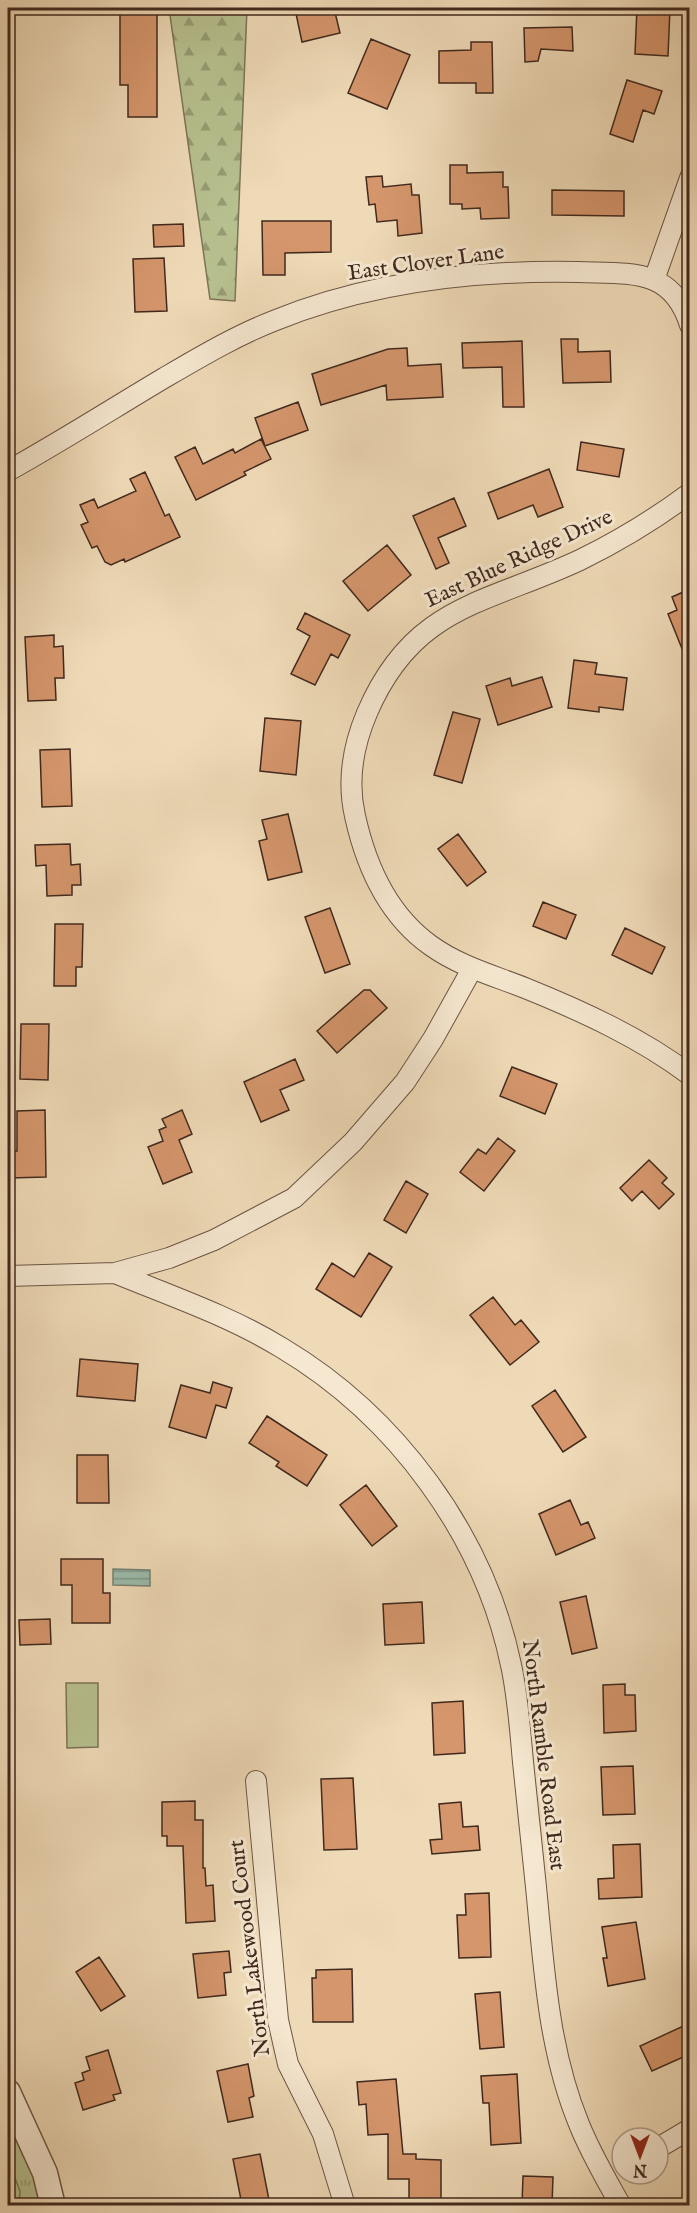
<svg xmlns="http://www.w3.org/2000/svg" width="697" height="2213" viewBox="0 0 697 2213" font-family="'IM FELL English',serif">
<style>
.grass{fill:url(#grass-tufts);stroke:#7c7456;stroke-width:1.5}
.forest{fill:url(#forest-firs);stroke:#7c7456;stroke-width:1.5}
.garden{fill:#b7c08f;stroke:#7c7456;stroke-width:1.5}
.water{fill:url(#water-rules);stroke:#768173;stroke-width:1.5}
.building{fill:#d5966c;stroke:#41291e;stroke-width:1.5}
.lines{fill:none;stroke-linecap:round;stroke-linejoin:round}
.minor-casing{stroke:#6c5544;stroke-width:22}
.tertiary-casing{stroke:#6c5544;stroke-width:27}
.minor{stroke:#f5e7d0;stroke-width:20}
.tertiary{stroke:#f5e7d0;stroke-width:24}
.labels{text-anchor:middle;dominant-baseline:central;stroke-width:6;stroke-linejoin:round;paint-order:stroke}
.street-label{font-size:22px;fill:#41291e;stroke:#f5e7d0}
</style>
<defs>
<pattern id="grass-tufts" width="24" height="20" patternUnits="userSpaceOnUse" patternTransform="scale(1.5)"><rect width="24" height="20" fill="#b7c08f"/><path d="M3 7l-1-3M5 7V3M7 7l1-3M15 17l-1-3M17 17v-4M19 17l1-3" fill="none" stroke="#969c74"/></pattern>
<pattern id="forest-firs" width="22" height="20" patternUnits="userSpaceOnUse" patternTransform="scale(1.5)"><rect width="22" height="20" fill="#b7c08f"/><path d="M5 1l3.5 6h-7zM16 11l3.5 6h-7z" fill="#969c74"/></pattern>
<pattern id="water-rules" width="6" height="5" patternUnits="userSpaceOnUse" patternTransform="scale(1.5)"><rect width="6" height="5" fill="#9abbab"/><path d="M0 2.5h6" fill="none" stroke="#7f988b"/></pattern>
</defs>
<rect width="100%" height="100%" fill="#efdab7"/>
<filter id="stains"><feTurbulence type="fractalNoise" baseFrequency=".00333" numOctaves="4"/><feColorMatrix values="0 0 0 0 .2 0 0 0 0 .09 0 0 0 0 .02 0 0 0 .5 -.17"/></filter>
<radialGradient id="worn" r=".72"><stop offset=".6" stop-color="#630" stop-opacity="0"/><stop offset="1" stop-color="#630" stop-opacity=".3"/></radialGradient>
<!-- grass -->
<path class="grass" d="M8,2092L53,2205H8Z"/>
<!-- forest -->
<path class="forest" d="M169,8H247L235,301L210,299Z
M8,2160L20,2191L19,2205H8Z"/>
<!-- garden -->
<path class="garden" d="M66,1683H98V1747L67,1748Z"/>
<!-- water -->
<path class="water" d="M113,1569L150,1570V1586L113,1585Z"/>
<!-- building -->
<path class="building" d="M120,8H157V117H128V85H120Z
M303,8H334L340,33L302,42L295,9Z
M637,8H670L668,56L635,54Z
M572,27L573,51L541,49L538,61L525,62L524,28Z
M371,39L410,55L387,109L348,93Z
M471,42H492L493,93H476V83H439V51L471,50Z
M627,80L662,91L654,114L643,110L633,142L610,134Z
M450,165H467V173L503,172V187H508L509,218L481,219L480,208L462,209V204H450Z
M382,176L383,187L411,184L412,195H419L422,233L398,236L397,220L377,222L375,204L369,205L366,177Z
M552,190L624,191V216L552,215Z
M262,221H331V252L285,253V275H263Z
M183,224L184,246L154,247L153,225Z
M164,258L167,311L135,312L133,259Z
M561,339H578V352L610,351L611,382L563,383Z
M522,341L524,407H503L502,367L463,368L462,343Z
M407,348L408,366L441,364L443,397L387,400L386,385L321,405L312,374L388,349Z
M298,402L308,430L265,446L255,418Z
M261,439L271,459L244,472L246,475L196,500L175,457L195,447L203,464L233,449L235,453Z
M581,442L624,449L619,477L577,470Z
M549,469L563,507L538,517L533,505L498,519L488,493Z
M145,472L165,516L169,514L180,537L125,562L124,559L111,565L105,562L97,546L92,548L81,525L88,522L80,505L94,499L98,508L136,491L130,479Z
M454,498L466,526L438,538L449,563L436,569L413,516Z
M387,545L411,575L368,611L343,581Z
M690,589V666H689L668,614L677,610L672,597Z
M305,613L350,635L338,658L331,654L315,685L291,674L310,636L297,629Z
M54,635V647L63,646L64,678H55L56,700L28,701L25,637Z
M574,660L597,663L595,674L627,678L623,710L599,707V712L568,708Z
M542,677L552,707L498,725L486,686L510,678L512,686Z
M453,712L480,719L462,783L434,775Z
M265,718L301,721L296,775L260,771Z
M70,749L72,806L42,807L40,750Z
M288,814L302,872L268,880L259,841L267,839L262,820Z
M458,834L486,872L467,886L438,849Z
M70,844L71,865L80,864L81,885H72V895L47,896L46,865L36,866L35,845Z
M543,902L576,915L566,939L533,926Z
M330,908L350,964L325,973L305,917Z
M55,924H83L82,967H76V986H54Z
M625,928L665,947L652,974L612,955Z
M364,990H370L387,1008L337,1053L317,1031Z
M21,1024H49L48,1080L20,1079Z
M295,1059L304,1080L280,1090L289,1110L261,1122L244,1082Z
M512,1067L557,1084L545,1114L500,1096Z
M45,1110L46,1177L9,1178L8,1151H17V1111Z
M182,1110L192,1134L179,1140L192,1172L163,1184L148,1147L163,1141L159,1130L166,1127L162,1119Z
M498,1138L515,1151L484,1191L460,1172L478,1149L486,1154Z
M649,1160L667,1178L662,1183L674,1194L659,1209L642,1191L632,1201L620,1188Z
M406,1181L428,1194L406,1233L384,1220Z
M369,1253L392,1267L361,1317L316,1289L332,1263L354,1277Z
M493,1297L515,1325L521,1320L539,1342L510,1365L470,1315Z
M80,1359L138,1364L135,1401L77,1396Z
M213,1382L232,1388L226,1408L216,1405L206,1438L169,1427L181,1385L210,1393Z
M555,1390L586,1437L563,1452L532,1406Z
M267,1416L327,1455L307,1486L276,1466L279,1462L249,1443Z
M77,1455H108L109,1503H77Z
M366,1485L397,1526L372,1546L340,1505Z
M570,1500L581,1525L588,1522L595,1538L556,1555L539,1514Z
M61,1559H103V1593H110V1623H72V1585H61Z
M586,1596L597,1648L572,1654L560,1602Z
M422,1602L424,1643L385,1645L383,1604Z
M50,1619L51,1644L20,1645L19,1620Z
M625,1684V1695H635L636,1731L604,1733L603,1685Z
M463,1701L465,1753L434,1755L432,1703Z
M633,1766L635,1814L603,1815L601,1767Z
M353,1778L357,1849L324,1850L321,1779Z
M195,1801V1820H203V1868H205L206,1886L213,1885L215,1921L186,1923L183,1846H167V1836H162V1802Z
M461,1802L463,1827L478,1826L480,1850L432,1854L430,1840L442,1839L439,1804Z
M640,1844L642,1897L599,1899L598,1879L614,1878L613,1845Z
M489,1893L491,1957L459,1958L457,1915H466L465,1894Z
M636,1922L645,1979L608,1986L603,1958H607L602,1927Z
M229,1951L231,1972L224,1973L226,1995L198,1998L193,1954Z
M99,1957L125,1996L101,2011L76,1972Z
M352,1969L353,2022H313L312,1978H316V1970Z
M500,1992L504,2047L480,2049L475,1994Z
M690,2023V2054L652,2071L640,2046Z
M108,2050L121,2093L113,2095L115,2100L83,2110L75,2083L84,2080L82,2073L90,2070L86,2057Z
M248,2064L254,2096L249,2098L253,2117L228,2122L217,2071Z
M517,2074L521,2143L491,2145L489,2103H483L481,2076Z
M396,2079L403,2154H416V2159L441,2160V2205H409V2179H388V2134L368,2135L366,2104L359,2105L357,2082Z
M260,2154L270,2205H242L233,2159Z
M523,2176L553,2177L552,2205H522Z"/>
<g class="lines">
<defs>
<path id="minor" d="M654,280L690,178
M8,471C60,442 112,409 164,378C200,357 237,335 276,320C370,282 478,270 578,272C629,274 672,267 690,325
M690,493C655,519 619,541 580,560C486,604 413,605 367,713C353,746 347,781 355,816C366,866 387,914 430,945C459,966 492,975 525,988C582,1011 641,1038 690,1075
M115,1273C171,1296 230,1316 282,1348C396,1416 484,1535 511,1665C518,1697 520,1729 523,1762C527,1804 532,1845 536,1887C544,1967 548,2049 579,2124C590,2152 606,2179 621,2206
M8,1276L115,1273L169,1258L214,1240L294,1198L353,1142L405,1082L433,1039L472,969
M256,1781L278,2020L288,2064L323,2134L345,2206
M658,2148L690,2129"/>
<path id="tertiary" d="M8,2092L45,2173L53,2206"/>
</defs>
<!-- minor casing -->
<use href="#minor" class="minor-casing"/>
<!-- tertiary casing -->
<use href="#tertiary" class="tertiary-casing"/>
<!-- minor -->
<use href="#minor" class="minor"/>
<!-- tertiary -->
<use href="#tertiary" class="tertiary"/>
</g>
<g class="labels">
<!-- street labels -->
<g class="street-label">
<text transform="translate(426 263) rotate(-8)">East Clover Lane</text>
<text transform="translate(519 559) rotate(-25)">East Blue Ridge Drive</text>
<text transform="translate(543 1755) rotate(83)">North Ramble Road East</text>
<text transform="translate(250 1948) rotate(-97)">North Lakewood Court</text>
</g>
</g>
<!-- margin -->
<rect width="697" height="2213" fill="none" stroke="#efdab7" stroke-width="30"/>
<rect x="9" y="9" width="679" height="2195" fill="none" stroke="#41291e" stroke-width="3"/>
<rect x="15" y="15" width="667" height="2183" fill="none" stroke="#41291e" stroke-width="1.5"/>
<!-- north arrow -->
<g transform="translate(640 2156) rotate(180)"><circle r="28" fill="#f5e7d0" stroke="#ad9b89" stroke-width="1.5"/>
<path d="M0-4.5L10 22L0 15L-10 22Z" fill="#8f2418"/>
<text y="-9" font-size="16" font-weight="bold" text-anchor="middle" fill="#41291e">N</text>
</g>
<rect width="100%" height="100%" filter="url(#stains)"/>
<rect width="100%" height="100%" fill="url(#worn)"/>
</svg>
